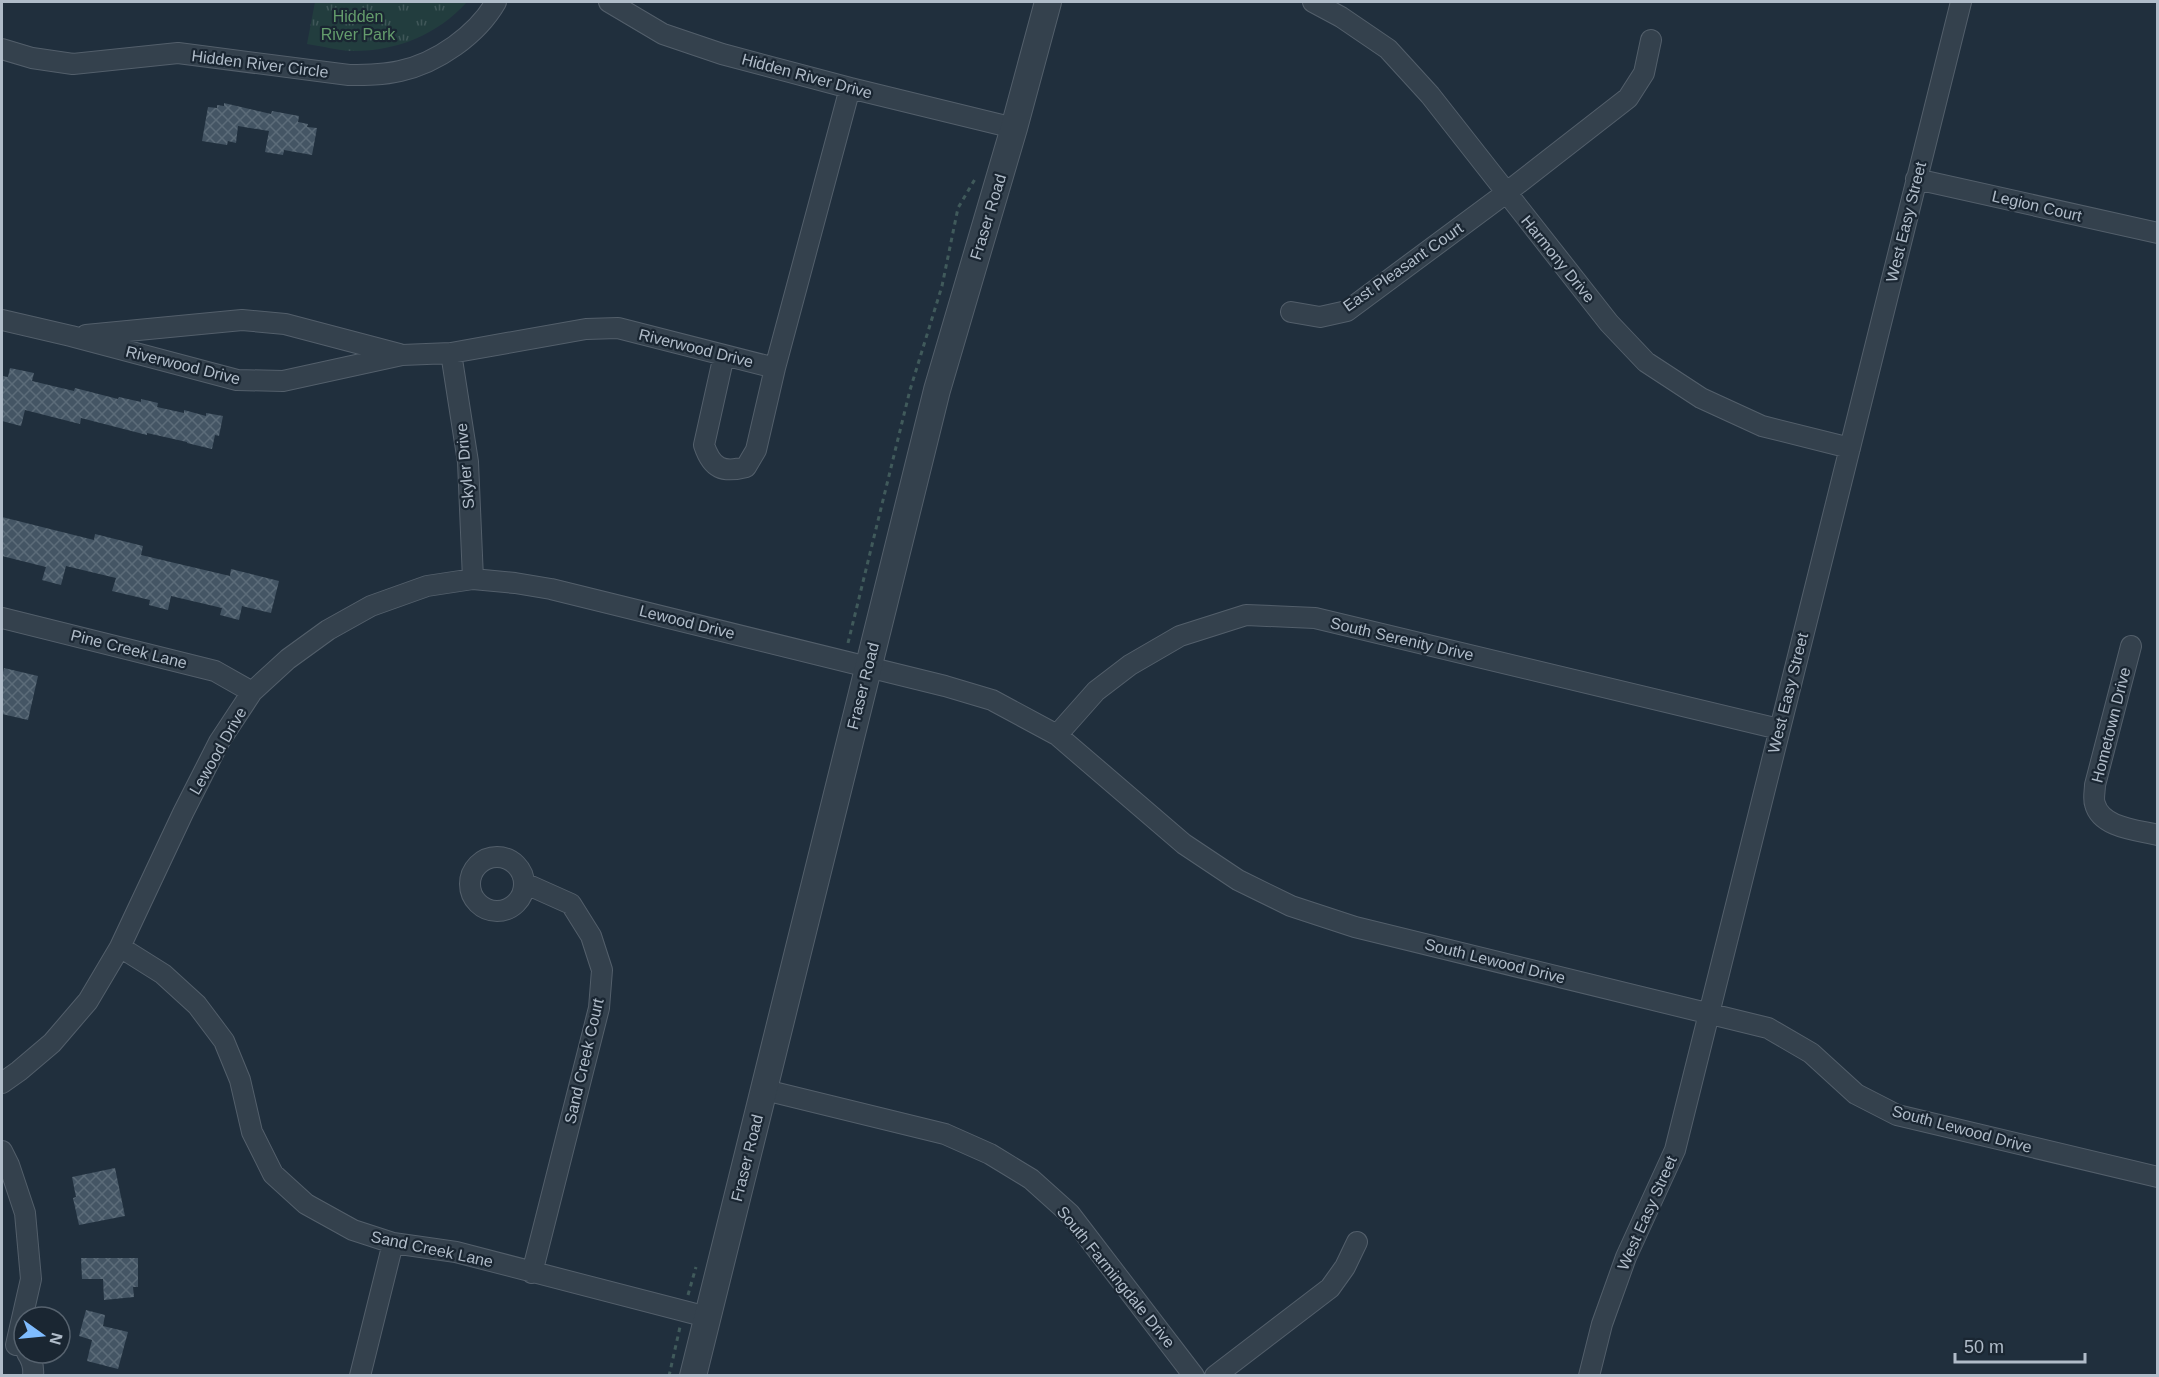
<svg xmlns="http://www.w3.org/2000/svg" width="2159" height="1377" viewBox="0 0 2159 1377" font-family="Arial,sans-serif">
<style>
.park{fill:url(#park-tufts)}
.building{fill:url(#building-cross-hatch)}
.lines{fill:none;stroke-linecap:round;stroke-linejoin:round}
.minor-casing{stroke:#535f6b;stroke-width:22}
.tertiary-casing{stroke:#535f6b;stroke-width:28}
.path{stroke:#405a5b;stroke-width:3;stroke-dasharray:4.5 4.5;stroke-linecap:butt}
.minor{stroke:#34414d;stroke-width:20}
.tertiary{stroke:#34414d;stroke-width:26}
.labels{text-anchor:middle;dominant-baseline:central;stroke-width:4.5;stroke-linejoin:round;paint-order:stroke}
.park-label{font-size:16px;fill:#649c6c;stroke:#1a2632}
.street-label{font-size:16px;fill:#b0bcc9;stroke:#1a2632}
</style>
<defs>
<pattern id="park-tufts" width="24" height="20" patternUnits="userSpaceOnUse" patternTransform="scale(1.5)"><rect width="24" height="20" fill="#223d3e"/><path d="M3 7l-1-3M5 7V3M7 7l1-3M15 17l-1-3M17 17v-4M19 17l1-3" fill="none" stroke="#405759"/></pattern>
<pattern id="building-cross-hatch" width="8" height="8" patternUnits="userSpaceOnUse" patternTransform="scale(1.5)"><rect width="8" height="8" fill="#445564"/><path d="M0 0l8 8M0 8l8-8" fill="none" stroke="#5c6c79"/></pattern>
</defs>
<rect width="100%" height="100%" fill="#202f3d"/>
<!-- park -->
<path class="park" d="M315,2H467C438,34 398,51 354,51C339,51 322,46 307,44Z"/>
<!-- building -->
<path class="building" d="M224,103L271,114L272,111L299,116L298,122L308,124L307,127L317,128L312,155L284,150L283,155L265,152L269,131L238,126L236,143L228,141L227,145L202,141L208,107L217,108V105L224,106Z
M10,368L34,373L32,381L74,391L75,388L118,399L119,397L141,402V399L158,403L157,407L184,413V410L206,416V413L223,416L219,436L215,435L212,449L187,443V442L147,433V435L81,418L80,424L25,410L21,426L2,421V376L8,377Z
M2,517L94,540L95,534L143,546L141,555L230,576L231,569L279,581L271,613L242,606L239,620L220,615L222,608L171,596L168,610L149,605L150,600L112,591L116,578L66,566L61,585L42,580L46,567L2,556Z
M4,668L38,676L28,720L2,714V677Z
M115,1168L125,1216L79,1225L73,1198L76,1197L72,1177Z
M81,1258H138V1287H133L134,1297L104,1300L103,1279H82Z
M86,1310L105,1315L103,1326L128,1332L118,1369L87,1361L92,1340L79,1336Z"/>
<g class="lines">
<defs>
<path id="minor" d="M609,2L663,34L722,54L850,88L1014,128
M1313,2L1341,17L1388,49L1430,95L1609,323L1646,362L1701,398L1762,426L1850,448
M2,49L32,58L73,64L178,53L349,75C366,75 383,75 400,71C437,63 477,35 496,2
M1916,179L2158,233
M1291,312L1320,317L1347,311L1506,193L1628,98L1644,73L1651,40
M2,320L71,336L237,380L283,381L402,355L451,353L586,329L618,328L775,368L850,88
M86,335L242,320L285,324L399,354
M451,353L468,462L473,579
M724,355L704,445C712,469 723,473 746,467L756,450L775,368
M2,618L215,671L252,692
M2131,646L2095,785C2095,790 2093,799 2095,804C2101,828 2138,830 2158,835
M1057,735L1096,691L1130,665L1180,636L1246,615L1315,618L1779,729
M470 884a27 27 0 1 1 54 0a27 27 0 1 1-54 0Z
M524,883L571,904L591,936L602,970L599,1008L532,1273
M120,947L163,974L197,1005L224,1041L240,1080L252,1132L273,1174L306,1204L353,1230L393,1243L456,1252L707,1317
M2,1083L19,1071L52,1043L88,1001L120,947L183,813L219,742L252,692L288,659L328,630L371,606L427,586L473,579L515,583L551,589L945,686L992,700L1057,735L1184,844L1238,880L1291,906L1355,927L1768,1028L1811,1053L1856,1094L1897,1115L2158,1177
M765,1090L945,1134L990,1154L1031,1179L1070,1214L1194,1376
M2,1151L9,1165L25,1213L31,1279L16,1345
M27,1353C32,1360 34,1367 33,1376
M360,1376L393,1243
M1215,1376L1330,1288L1345,1267L1357,1242
M1589,1376L1602,1324L1626,1257L1675,1150L1961,2"/>
<path id="tertiary" d="M693,1376L937,390L1014,128L1048,2"/>
</defs>
<!-- minor casing -->
<use href="#minor" class="minor-casing"/>
<!-- tertiary casing -->
<use href="#tertiary" class="tertiary-casing"/>
<!-- path -->
<path class="path" d="M848,643L910,390L942,286L958,208L975,179
M688,1295L696,1267
M669,1376L680,1327"/>
<!-- minor -->
<use href="#minor" class="minor"/>
<!-- tertiary -->
<use href="#tertiary" class="tertiary"/>
</g>
<g class="labels">
<!-- park labels -->
<g class="park-label">
<text x="358" y="16">Hidden<tspan x="358" dy="18">River Park</tspan></text>
</g>
<!-- street labels -->
<g class="street-label">
<text transform="translate(260 64) rotate(7)">Hidden River Circle</text>
<text transform="translate(807 76) rotate(15)">Hidden River Drive</text>
<text transform="translate(2037 206) rotate(13)">Legion Court</text>
<text transform="translate(988 217) rotate(-73)">Fraser Road</text>
<text transform="translate(1906 222) rotate(-76)">West Easy Street</text>
<text transform="translate(1558 259) rotate(51)">Harmony Drive</text>
<text transform="translate(1403 267) rotate(-35)">East Pleasant Court</text>
<text transform="translate(696 348) rotate(14)">Riverwood Drive</text>
<text transform="translate(183 365) rotate(14)">Riverwood Drive</text>
<text transform="translate(465 466) rotate(-95)">Skyler Drive</text>
<text transform="translate(687 622) rotate(14)">Lewood Drive</text>
<text transform="translate(1402 639) rotate(13)">South Serenity Drive</text>
<text transform="translate(129 649) rotate(14)">Pine Creek Lane</text>
<text transform="translate(863 686) rotate(-76)">Fraser Road</text>
<text transform="translate(1788 693) rotate(-76)">West Easy Street</text>
<text transform="translate(2111 725) rotate(-76)">Hometown Drive</text>
<text transform="translate(218 751) rotate(-60)">Lewood Drive</text>
<text transform="translate(1495 961) rotate(14)">South Lewood Drive</text>
<text transform="translate(584 1061) rotate(-77)">Sand Creek Court</text>
<text transform="translate(1962 1129) rotate(15)">South Lewood Drive</text>
<text transform="translate(747 1158) rotate(-76)">Fraser Road</text>
<text transform="translate(1647 1213) rotate(-66)">West Easy Street</text>
<text transform="translate(432 1249) rotate(12)">Sand Creek Lane</text>
<text transform="translate(1116 1277) rotate(51)">South Farmingdale Drive</text>
</g>
</g>
<!-- border -->
<rect width="2159" height="1377" fill="none" stroke="#b0bcc9" stroke-width="6"/>
<!-- north arrow -->
<g transform="translate(42 1335) rotate(105)"><circle r="28" fill="#1a2632" stroke="#56626e" stroke-width="1.5"/>
<path d="M0-4.5L10 22L0 15L-10 22Z" fill="#7fbcff"/>
<text y="-9" font-size="16" font-weight="bold" text-anchor="middle" fill="#b0bcc9">N</text>
</g>
<!-- scale -->
<path d="M1955 1353v9h130v-9" fill="none" stroke="#b0bcc9" stroke-width="3"/>
<text x="1964" y="1353" font-size="18" fill="#b0bcc9" stroke="#1a2632" stroke-width="4.5" paint-order="stroke">50 m</text>
</svg>
